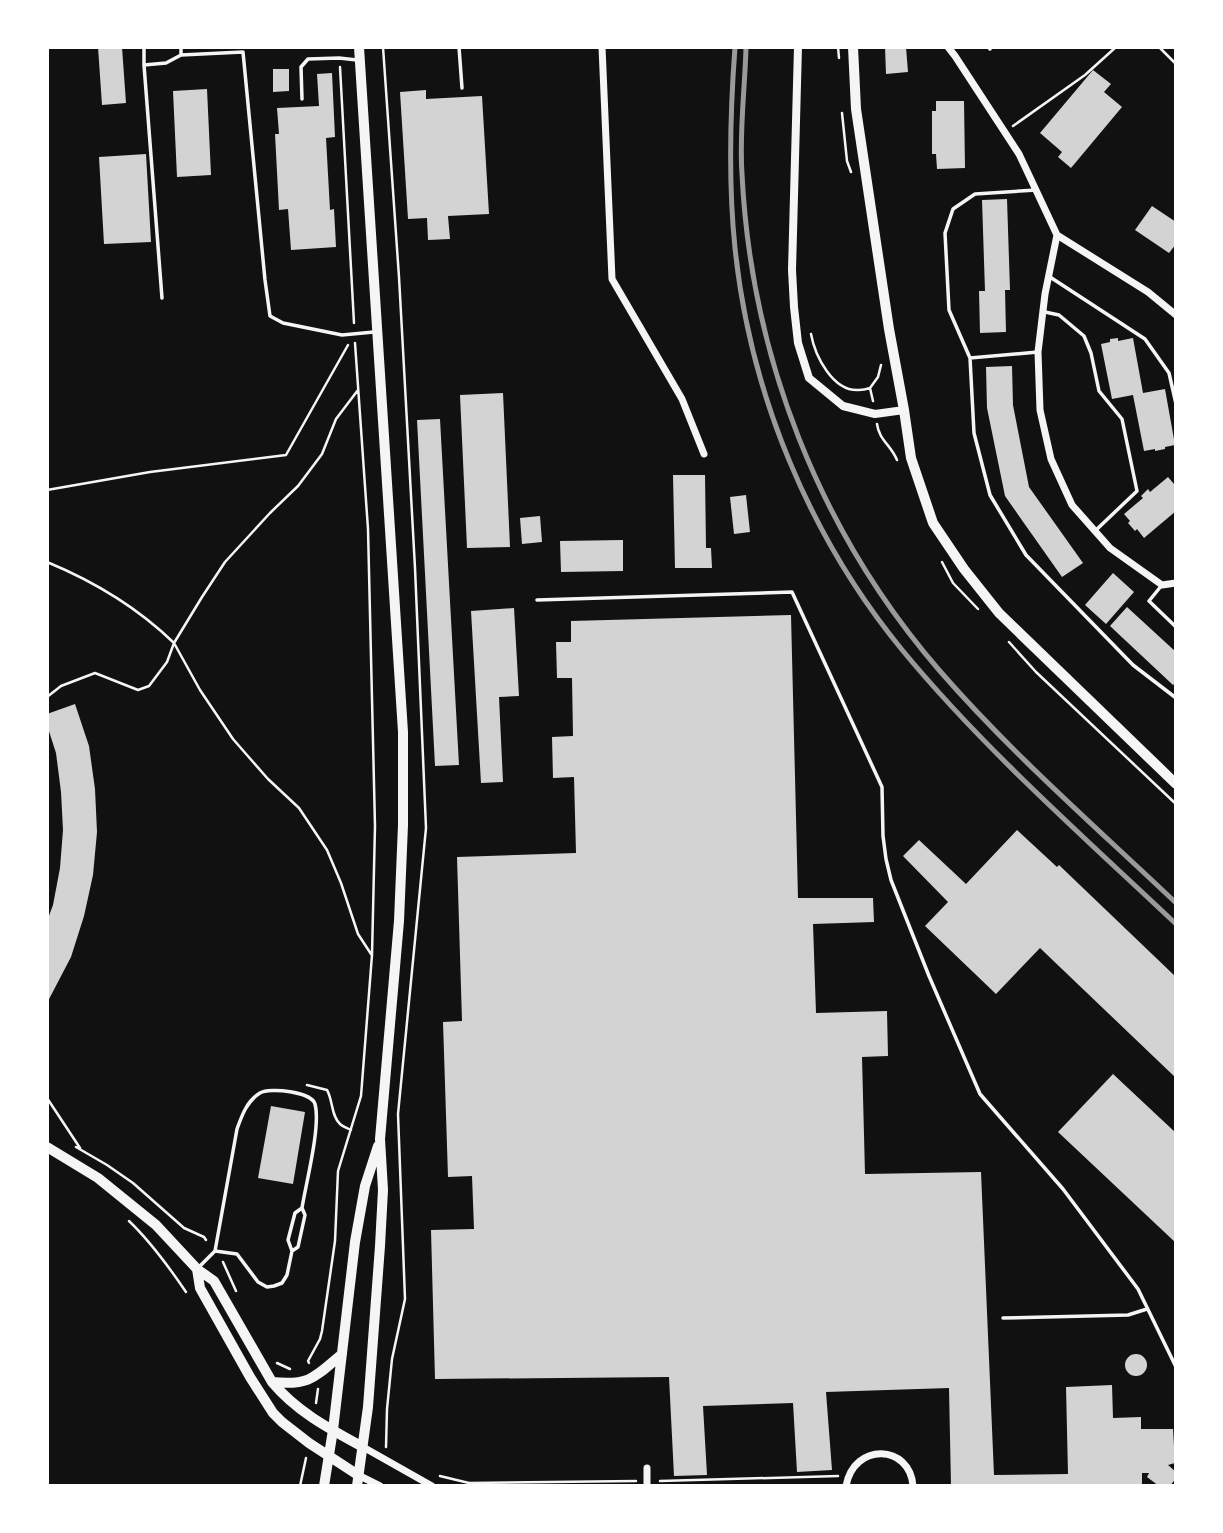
<svg xmlns="http://www.w3.org/2000/svg" width="1223" height="1533" viewBox="0 0 1223 1533" font-family="'Golos Text',sans-serif">
<style>
.building{fill:#d3d3d3}
.lines{fill:none;stroke-linecap:round;stroke-linejoin:round}
.path{stroke:#f5f5f5;stroke-width:2.5}
.service{stroke:#f5f5f5;stroke-width:3.5}
.minor{stroke:#f5f5f5;stroke-width:7}
.tertiary{stroke:#f5f5f5;stroke-width:8}
.secondary{stroke:#f5f5f5;stroke-width:10}
.rail{stroke:#9a9a9a;stroke-width:5}
</style>
<rect width="100%" height="100%" fill="#111"/>
<!-- building -->
<path class="building" d="M98,47H122L126,103L102,105Z
M885,47H906L908,72L886,74Z
M273,69H289V91L273,92Z
M1093,70L1111,84L1104,92L1122,107L1071,168L1058,157L1062,152L1040,133Z
M332,73L335,137L326,138L330,210L334,209L336,247L291,250L288,209L279,210L275,134H279L277,108L319,106L317,74Z
M207,89L211,175L177,177L173,91Z
M426,90V99L482,96L489,214L448,216L450,239L428,240L427,218L408,219L400,92Z
M936,101H964L965,168L937,169L936,154H932V111H936Z
M146,154L151,242L104,244L99,157Z
M1007,199L1010,290H1005L1006,332L980,333L979,291H985L982,200Z
M1152,206L1176,222V244L1169,253L1135,230Z
M1118,338V341L1133,338L1143,393L1165,389L1175,445L1165,447V449L1155,451V449L1144,451L1133,395L1112,399L1101,344L1110,342V339Z
M1012,366L1013,405L1029,487L1083,563L1062,577L1005,496L987,408L986,367Z
M503,393L510,547L467,548L460,395Z
M440,419L459,765L435,766L417,420Z
M673,475H705L706,548H711L712,568H675Z
M1168,477L1174,484L1176,482V511L1144,538L1137,529L1135,531L1128,523L1130,521L1124,514L1143,498L1141,496L1148,489L1150,492Z
M746,495L750,532L734,534L730,497Z
M540,516L542,542L522,544L520,518Z
M623,540V571L561,572L560,541Z
M1113,573L1134,592L1106,624L1085,605Z
M1127,607L1176,652V682L1173,685L1110,626Z
M514,608L519,696L499,697L503,782L481,783L471,611Z
M791,615L798,898H873L874,922L813,924L816,1013L887,1011L888,1056L862,1057L865,1174L981,1172L994,1475L1068,1474L1066,1387L1112,1385L1113,1418L1141,1417V1429H1173L1175,1463L1168,1465L1176,1472V1478L1170,1486H1159L1147,1477L1149,1473H1142V1486H951L949,1388L826,1392L832,1470L797,1472L793,1403L703,1406L707,1475L674,1476L669,1377L435,1379L431,1230L474,1229L472,1176L448,1177L443,1022L462,1021L457,857L576,853L574,777L553,778L552,737L573,736L572,678H557L556,642H571V621Z
M75,704L89,746L95,789L97,832L93,875L84,916L71,957L47,1003V921L53,905L60,868L63,830L61,792L56,753L47,725V714Z
M1017,830L1057,867L1059,865L1176,977V1078L1040,948L996,994L925,926L948,902L903,856L919,840L966,884Z
M1113,1074L1176,1133V1243L1058,1132Z
M271,1106L305,1112L293,1184L258,1178Z
M1125 1365a11 11 0 1 1 22 0a11 11 0 1 1-22 0Z"/>
<g class="lines">
<!-- path -->
<path class="path" d="M383,47L399,277L415,568L426,828L398,1114L405,1299L392,1359L387,1409L386,1447
M838,47L839,58
M1159,47L1176,64
M340,67L354,323
M842,113L847,161L851,172
M1013,126L1085,75L1116,47
M811,334C815,356 833,392 859,390C863,390 867,389 870,388
M873,401L870,388L878,377L881,365
M877,424C879,440 891,445 897,460
M47,490L150,472L286,455L348,345
M47,562C93,581 138,608 174,643L202,597L225,562L270,513L298,486L322,454L336,419L358,390
M942,562L953,583L978,609
M1009,642L1036,672L1176,804
M47,697L61,686L95,673L138,690L149,686L167,662L174,643L200,690L233,739L268,779L299,808L327,850L341,883L358,934L371,954
M307,1085L327,1090C333,1100 331,1116 340,1124C343,1127 347,1128 351,1130
M47,1098L80,1148
M76,1147L107,1165L133,1183L184,1228L204,1237L206,1240
M129,1221C151,1242 169,1267 186,1292
M223,1262L236,1291
M277,1363L290,1369
M309,1363L308,1361L320,1339L322,1331L335,1241L338,1171L361,1096L372,955L375,826L368,529L355,343
M316,1403L318,1389
M440,1476L469,1483L636,1481
M660,1481L838,1476
M300,1486L306,1458"/>
<!-- service -->
<path class="service" d="M144,47V65
M459,47L462,88
M988,47L990,49
M181,55V47
M302,99L301,67L308,59L339,58L357,60
M1036,190L975,194L953,209L945,233L949,310L970,358L974,433L990,495L1026,555L1133,665L1176,698
M1050,277L1145,339L1169,373L1176,404
M162,298L144,65L166,63L181,55L243,52L265,280L270,316L283,323L342,335L374,332
M1045,312L1059,315L1084,336L1091,353L1099,391L1122,419L1137,491L1095,531
M970,358L1038,352
M1162,585L1149,601L1176,627
M537,600L792,592L882,787L883,836L886,859L891,880L929,976L980,1094L1063,1189L1138,1289L1176,1367
M292,1251L288,1240L295,1213L302,1208
M197,1269L215,1251L237,1129C242,1115 247,1101 260,1093C270,1087 312,1092 315,1104C321,1126 306,1183 302,1208L305,1215L298,1247L292,1251L287,1275L282,1283L274,1286L267,1287L258,1282L237,1254L215,1251
M1003,1318L1128,1315L1147,1309"/>
<!-- minor -->
<path class="minor" d="M602,47L612,279L682,399L704,454
M948,47L955,56L1019,154L1057,235L1045,294L1038,352L1040,410L1051,459L1072,505L1110,548L1162,585L1176,583
M1057,235L1148,292L1176,315
M363,1447L432,1486
M647,1468V1486
M358,1475L380,1486
M846,1486C854,1442 910,1444 913,1486"/>
<!-- tertiary -->
<path class="tertiary" d="M798,47L792,270L794,307L798,343L809,378L843,406L875,414L904,410"/>
<!-- secondary -->
<path class="secondary" d="M853,47L856,109L889,329L904,410L911,458L933,523L964,569L999,613L1176,784
M47,1147L98,1178L156,1225L197,1269L214,1281L272,1382C297,1412 330,1429 363,1447
M197,1269L200,1288L250,1377L273,1413L282,1422L309,1443L358,1475
M272,1382C310,1386 315,1377 342,1354
M324,1486L333,1430L355,1242L365,1186L378,1146
M357,1486L368,1407L380,1246L383,1190L380,1139L399,921L403,825V732L359,47"/>
<!-- rail -->
<path class="rail" d="M735,47C730,114 728,181 735,248C750,394 810,538 903,651C984,749 1084,837 1176,924
M746,47C745,89 739,132 742,174C751,356 819,531 939,670C1011,753 1096,827 1176,903"/>
</g>
<!-- border -->
<rect width="1223" height="1533" fill="none" stroke="#ffffff" stroke-width="98"/>
</svg>
